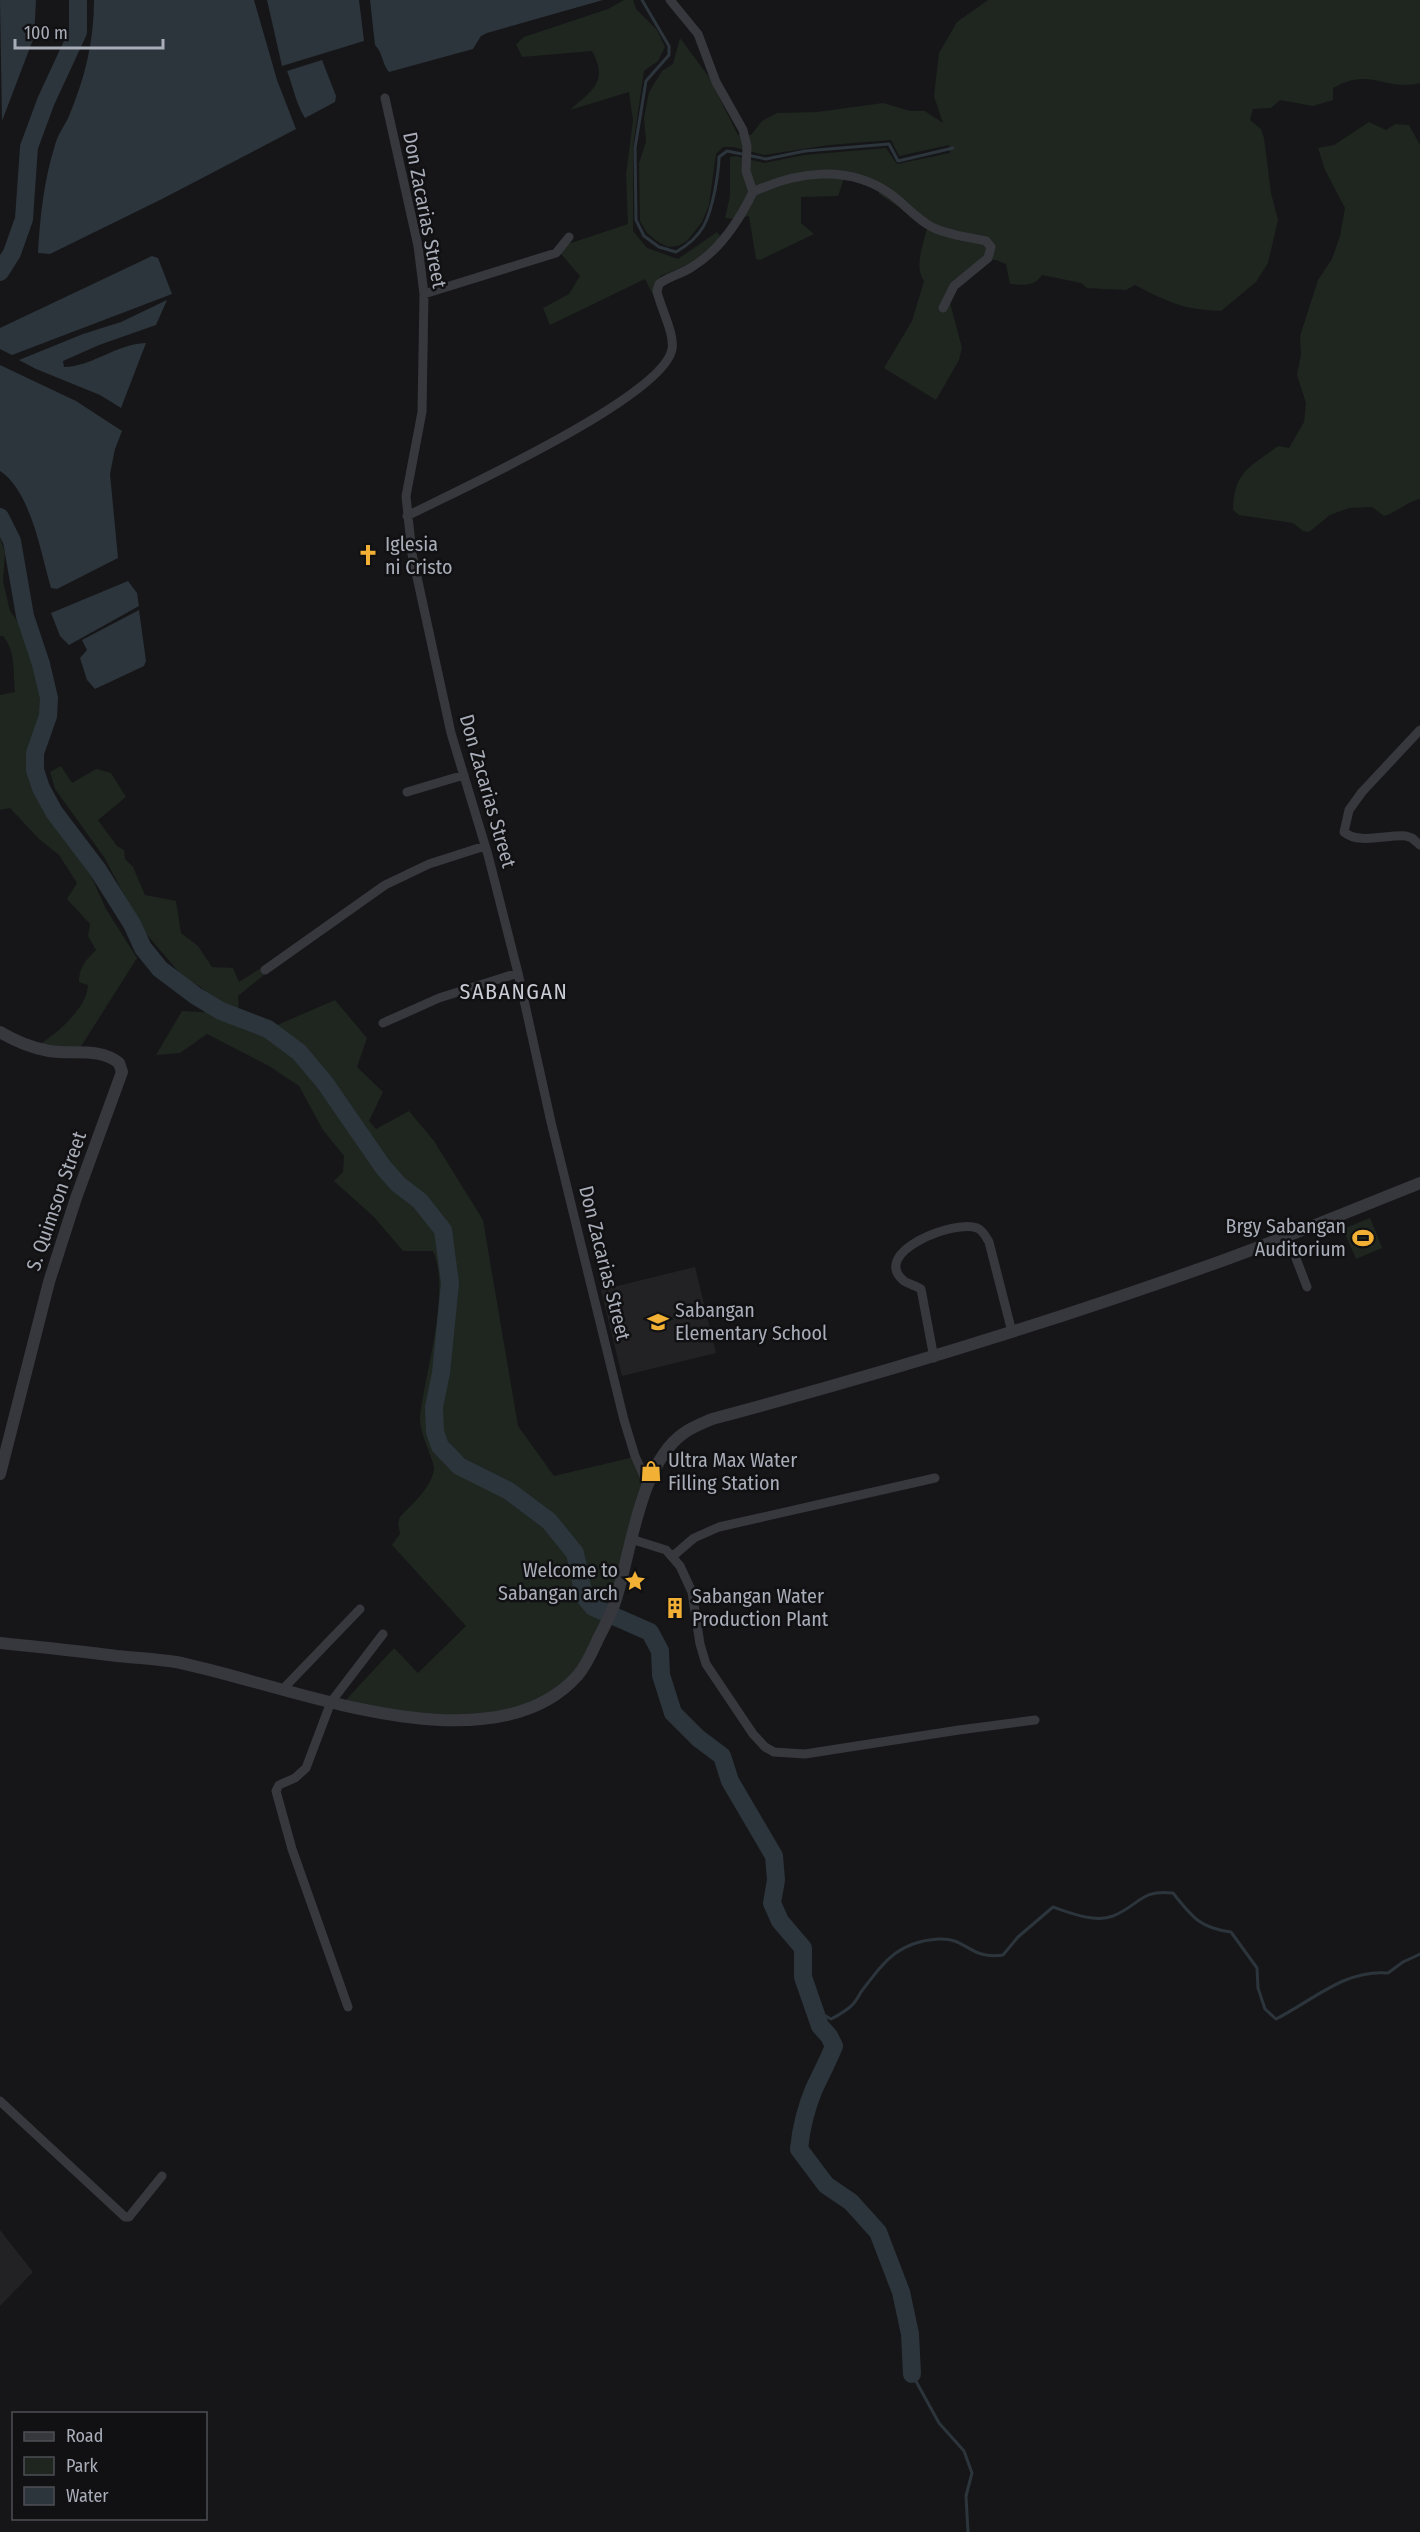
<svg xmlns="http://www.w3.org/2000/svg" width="1420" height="2532" viewBox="0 0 1420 2532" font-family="'Fira Sans Condensed',sans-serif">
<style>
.built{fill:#222225}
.green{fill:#1e261f}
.water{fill:#2c353c}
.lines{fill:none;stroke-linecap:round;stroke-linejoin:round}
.stream{stroke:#2c353c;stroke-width:3}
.river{stroke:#2c353c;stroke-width:18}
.minor{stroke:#37383d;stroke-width:9}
.tertiary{stroke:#37383d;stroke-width:12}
.labels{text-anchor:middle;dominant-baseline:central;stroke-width:5;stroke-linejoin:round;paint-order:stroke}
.street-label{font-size:20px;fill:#a8adb8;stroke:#111113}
.poi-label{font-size:20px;fill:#a8adb8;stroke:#111113;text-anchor:start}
.quarter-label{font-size:22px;letter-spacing:1.5px;fill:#c9ccd4;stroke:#111113}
</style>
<rect width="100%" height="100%" fill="#161618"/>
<!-- built -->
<path class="built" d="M695,1267L716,1353L622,1376L601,1290Z
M0,2230L33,2272L0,2306Z"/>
<!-- green -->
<path class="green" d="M624,0H633L636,9L657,30L665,47L658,61L644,71L633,147V231L647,248L678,259L717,232L721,237L694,262L661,276L657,285L659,307L645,279L550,325L543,308L569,294L580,276L556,248L628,224L626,175L633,120L629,92L570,110C592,90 609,82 592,51L522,57L516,44L524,37L608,9Z
M988,0H1420V83C1384,92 1372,66 1333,88V100L1313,106L1280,100L1271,108L1253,109L1250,120L1261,129L1264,138L1271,193L1278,220L1268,263L1256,282L1221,311C1182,309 1170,303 1135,285L1126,290L1087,288L1081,283L1042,275C1034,287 1023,285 1010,284L1006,264C1002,263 996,259 992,260C974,260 958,286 949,299L962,348L959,360L936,400L884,368L912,321L924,281C914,268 923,244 927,229L917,219L879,194V186L846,173L838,196L801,197V223L814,234L760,260L756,259L749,216L735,219L725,218L730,196V157L736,156L764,163L804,155L886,148L897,164L950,153L949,145L899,156L891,140L829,145L764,155L733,147H723L716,154L709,205L702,222L687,241L678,246L668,247L658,242L647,233L640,221L639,163L646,142L644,118L649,92L662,71L673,64L680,38L709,77L738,135H751L762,121L777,113L817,112L883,103L910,111H925L943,123L934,96L939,53L957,22Z
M1369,122L1386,130L1395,124L1409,125L1420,145V499C1406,502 1398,512 1384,516L1372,507L1349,508L1330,515L1309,532L1303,531L1293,523L1239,515L1233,510C1234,471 1250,467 1278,446L1289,448L1304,422L1306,403L1297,375L1301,354L1300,336L1318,280L1332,259L1340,236L1345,208L1325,170L1318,148L1334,145Z
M0,537L5,553L3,581L10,611L23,629L30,654L50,697L46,711L33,736L30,751V772L36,794L48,818L86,858L92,878L106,909L137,958L75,1056L37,1046C56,1034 87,1009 88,985L79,982C79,967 86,960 96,950L88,936L90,924L67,899L77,883L59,855L39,839L10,808L0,810V695L15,692C13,673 16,651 3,636H0Z
M61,766L72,783L96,769L111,773L126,797L98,820L117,846L124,850L125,859L133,867L145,895L176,901L181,933L198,946L212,967L233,968L239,982L277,958L279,963L238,996L239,1015L268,1029L335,1000L367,1038L357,1067L383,1092L369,1121L376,1129L409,1111L434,1141L483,1220L518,1426L554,1476L634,1457L648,1493L616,1605L557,1698L463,1719L343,1703L394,1648L418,1673L466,1626L392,1545L400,1534L398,1523L400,1517C413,1503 430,1489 434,1470C435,1461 419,1434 420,1417C425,1372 451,1292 433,1251H403L374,1217L334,1181L343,1172L344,1156L323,1130L299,1086L269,1066L207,1034L180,1053L156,1055L182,1011L237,1014L219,1006L202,988L183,977L143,930L104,857L55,789L50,772Z
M1370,1218L1382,1248L1356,1259L1343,1229Z"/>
<!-- water -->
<path class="water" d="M0,0H36L34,37L2,121Z
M94,0H254L277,80L296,129L162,199L50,254L38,253C40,216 44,180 55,145C58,134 65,125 69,116C85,78 94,41 94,0Z
M267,0H359L364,41L282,66Z
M370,0H603L487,33L481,36L473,49L389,72C382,64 383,53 375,45Z
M322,60L336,96L335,102L305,118C296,104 293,86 287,71Z
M152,256L158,258L172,294L12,355L0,349V328Z
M167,300L156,325L99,345L63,361L64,367C91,367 116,344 146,343L121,408L100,395L36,369L19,360L83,334L121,322Z
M0,365L76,401L122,431L115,449L110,474L118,558L57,589L51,588C41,554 31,491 0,471Z
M128,581L137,593L139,606L69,645L60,636L51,613Z
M139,610L146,661L144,666L95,689L87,680L80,658L87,650L82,640Z"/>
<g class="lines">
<!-- stream -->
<path class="stream" d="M642,0L669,46V55L646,81L635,148L636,220L644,236L659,247L676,252C704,236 709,219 715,190C717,179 719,168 719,157L727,151L766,159L805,151L889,144L898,161L953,148
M815,2010L831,2019C837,2016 844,2012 850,2007C855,2003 858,1997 861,1992C884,1962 897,1942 938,1939C967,1937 969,1960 1003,1955L1018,1937L1053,1907C1070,1913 1095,1923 1113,1916C1139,1906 1140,1889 1173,1893C1192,1917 1200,1928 1231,1932L1257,1968L1258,1988L1265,2009L1276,2019C1312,2001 1345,1969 1388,1973L1403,1962L1420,1954
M912,2374L939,2423L964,2451L972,2473L966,2496L968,2532"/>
<!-- river -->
<path class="river" d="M0,272L12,253L24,219L29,147L46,101L78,32V0
M0,517L12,541L25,616L41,664L49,698L48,716L35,753V770L41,788L54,812L98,870L132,924L143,948L160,969L196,996L221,1011L268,1029L299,1052L325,1083L383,1167L398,1184L420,1201L443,1230L450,1283L441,1373L434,1407L435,1432L440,1446L459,1466L509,1491L549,1521L575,1553L584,1596L593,1607L650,1632L660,1651L661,1675L673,1713L698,1738L722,1756L730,1781L774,1856L776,1880L772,1903L780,1921L803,1948V1977L820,2026L829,2036L834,2046C828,2061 821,2074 814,2089C806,2108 801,2129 799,2149L826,2185L851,2202L878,2232L901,2292L910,2334L912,2374"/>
<!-- minor -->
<path class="minor" d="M385,98L418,246L424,294L422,412L406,496L412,554L451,733L488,855L518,973L551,1122L624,1420L635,1456L648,1485
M753,192C796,172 847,164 889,193C904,203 916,219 932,227C947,235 969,237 986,241L991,247L988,258L954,286L943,308
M424,294L556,253L569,237
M407,516C454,492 664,397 672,349C675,334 660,307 657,291L659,284C669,276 682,274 692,267C720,250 739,221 753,192L746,171L747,146L743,130L716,82L698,34L670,0
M1420,730L1362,792L1349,810L1344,832C1359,845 1388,834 1406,836L1412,838L1420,845
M407,792L464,775
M265,970L385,885L429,864L485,846
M383,1023L439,998L518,973
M1287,1235L1307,1287
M934,1358L921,1289C916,1286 909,1284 904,1281C869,1252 956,1219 977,1228C983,1230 986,1237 989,1242L1012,1332
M631,1539L666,1550L680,1566L692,1592L700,1644L706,1664L753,1734L765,1747L774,1752L805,1754L959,1730L1035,1720
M673,1556L694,1538L719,1527L935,1478
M282,1690L360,1609
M348,2007L292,1849L276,1791L279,1785L295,1778L306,1768L331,1702L383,1634
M0,2101L125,2217H129L162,2176"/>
<!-- tertiary -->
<path class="tertiary" d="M0,1032C15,1041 32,1048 49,1051C73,1055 99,1047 119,1063L122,1072L76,1198L49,1282L0,1474
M0,1643C39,1647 78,1651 117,1656C137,1658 157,1659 176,1662C283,1683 491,1774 578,1675C587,1664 592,1652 598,1639C604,1627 611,1615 615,1602C631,1554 639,1464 684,1433C692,1427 703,1423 712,1419C877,1375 1039,1326 1199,1269C1274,1243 1347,1212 1420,1183"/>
</g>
<!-- icons -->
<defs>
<symbol id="church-bare" viewBox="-9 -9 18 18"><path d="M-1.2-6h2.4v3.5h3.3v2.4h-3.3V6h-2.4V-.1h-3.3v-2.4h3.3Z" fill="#f2b134" stroke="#111113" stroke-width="2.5" paint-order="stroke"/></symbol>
<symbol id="stadium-bare" viewBox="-9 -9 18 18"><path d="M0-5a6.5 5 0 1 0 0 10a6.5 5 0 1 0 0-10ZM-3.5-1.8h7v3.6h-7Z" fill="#f2b134" stroke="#111113" stroke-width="2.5" paint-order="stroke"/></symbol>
<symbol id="school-bare" viewBox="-9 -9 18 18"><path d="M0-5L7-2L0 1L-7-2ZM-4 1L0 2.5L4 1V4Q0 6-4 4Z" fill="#f2b134" stroke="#111113" stroke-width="2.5" paint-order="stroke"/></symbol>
<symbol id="shop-bare" viewBox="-9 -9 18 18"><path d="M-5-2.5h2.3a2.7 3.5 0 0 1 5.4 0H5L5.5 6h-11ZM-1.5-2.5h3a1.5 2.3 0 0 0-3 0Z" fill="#f2b134" stroke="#111113" stroke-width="2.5" paint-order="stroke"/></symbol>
<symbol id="sight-bare" viewBox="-9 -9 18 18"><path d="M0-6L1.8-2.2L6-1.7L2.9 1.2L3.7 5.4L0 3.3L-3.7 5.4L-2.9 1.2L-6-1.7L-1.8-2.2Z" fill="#f2b134" stroke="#111113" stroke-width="2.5" paint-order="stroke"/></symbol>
<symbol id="building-bare" viewBox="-9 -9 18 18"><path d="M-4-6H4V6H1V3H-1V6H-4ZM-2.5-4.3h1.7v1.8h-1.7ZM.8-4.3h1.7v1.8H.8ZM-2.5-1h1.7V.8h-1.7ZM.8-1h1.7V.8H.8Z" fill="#f2b134" stroke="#111113" stroke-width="2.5" paint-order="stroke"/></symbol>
</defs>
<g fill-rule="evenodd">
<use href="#church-bare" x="353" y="540" width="30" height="30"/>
<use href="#stadium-bare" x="1348" y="1223" width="30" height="30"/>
<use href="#school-bare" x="643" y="1307" width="30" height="30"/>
<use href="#shop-bare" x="636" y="1456" width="30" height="30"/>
<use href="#sight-bare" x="620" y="1566" width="30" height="30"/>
<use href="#building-bare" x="660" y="1593" width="30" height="30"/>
</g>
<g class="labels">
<!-- street labels -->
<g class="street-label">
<text transform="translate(425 210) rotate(79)">Don Zacarias Street</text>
<text transform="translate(488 791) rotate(74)">Don Zacarias Street</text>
<text transform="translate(56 1201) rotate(-71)">S. Quimson Street</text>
<text transform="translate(605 1263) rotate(76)">Don Zacarias Street</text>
</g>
<!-- poi labels -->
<g class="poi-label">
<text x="385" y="544">Iglesia<tspan x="385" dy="23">ni Cristo</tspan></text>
<text x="1346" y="1226" text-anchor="end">Brgy Sabangan<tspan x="1346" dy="23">Auditorium</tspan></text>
<text x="675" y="1310">Sabangan<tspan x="675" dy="23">Elementary School</tspan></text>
<text x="668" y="1460">Ultra Max Water<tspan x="668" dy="23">Filling Station</tspan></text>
<text x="618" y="1570" text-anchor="end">Welcome to<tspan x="618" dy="23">Sabangan arch</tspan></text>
<text x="692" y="1596">Sabangan Water<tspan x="692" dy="23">Production Plant</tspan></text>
</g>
<!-- quarter labels -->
<g class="quarter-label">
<text x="514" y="991">SABANGAN</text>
</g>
</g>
<!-- legend -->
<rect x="12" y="2412" width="195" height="108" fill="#111113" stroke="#4d4f55" stroke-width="1.5"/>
<rect x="24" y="2432" width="30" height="9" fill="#37383d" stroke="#4d4f55" stroke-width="1.5"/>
<text x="66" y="2442" font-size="18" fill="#a8adb8">Road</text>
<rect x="24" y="2457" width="30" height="18" fill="#1e261f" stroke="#4d4f55" stroke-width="1.5"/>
<text x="66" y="2472" font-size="18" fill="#a8adb8">Park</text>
<rect x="24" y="2487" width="30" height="18" fill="#2c353c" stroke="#4d4f55" stroke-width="1.5"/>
<text x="66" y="2502" font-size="18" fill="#a8adb8">Water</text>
<!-- scale -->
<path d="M15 39v9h148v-9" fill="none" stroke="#a8adb8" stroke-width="3"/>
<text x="24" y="39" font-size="18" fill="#a8adb8" stroke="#111113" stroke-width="4.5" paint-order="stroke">100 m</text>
</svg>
